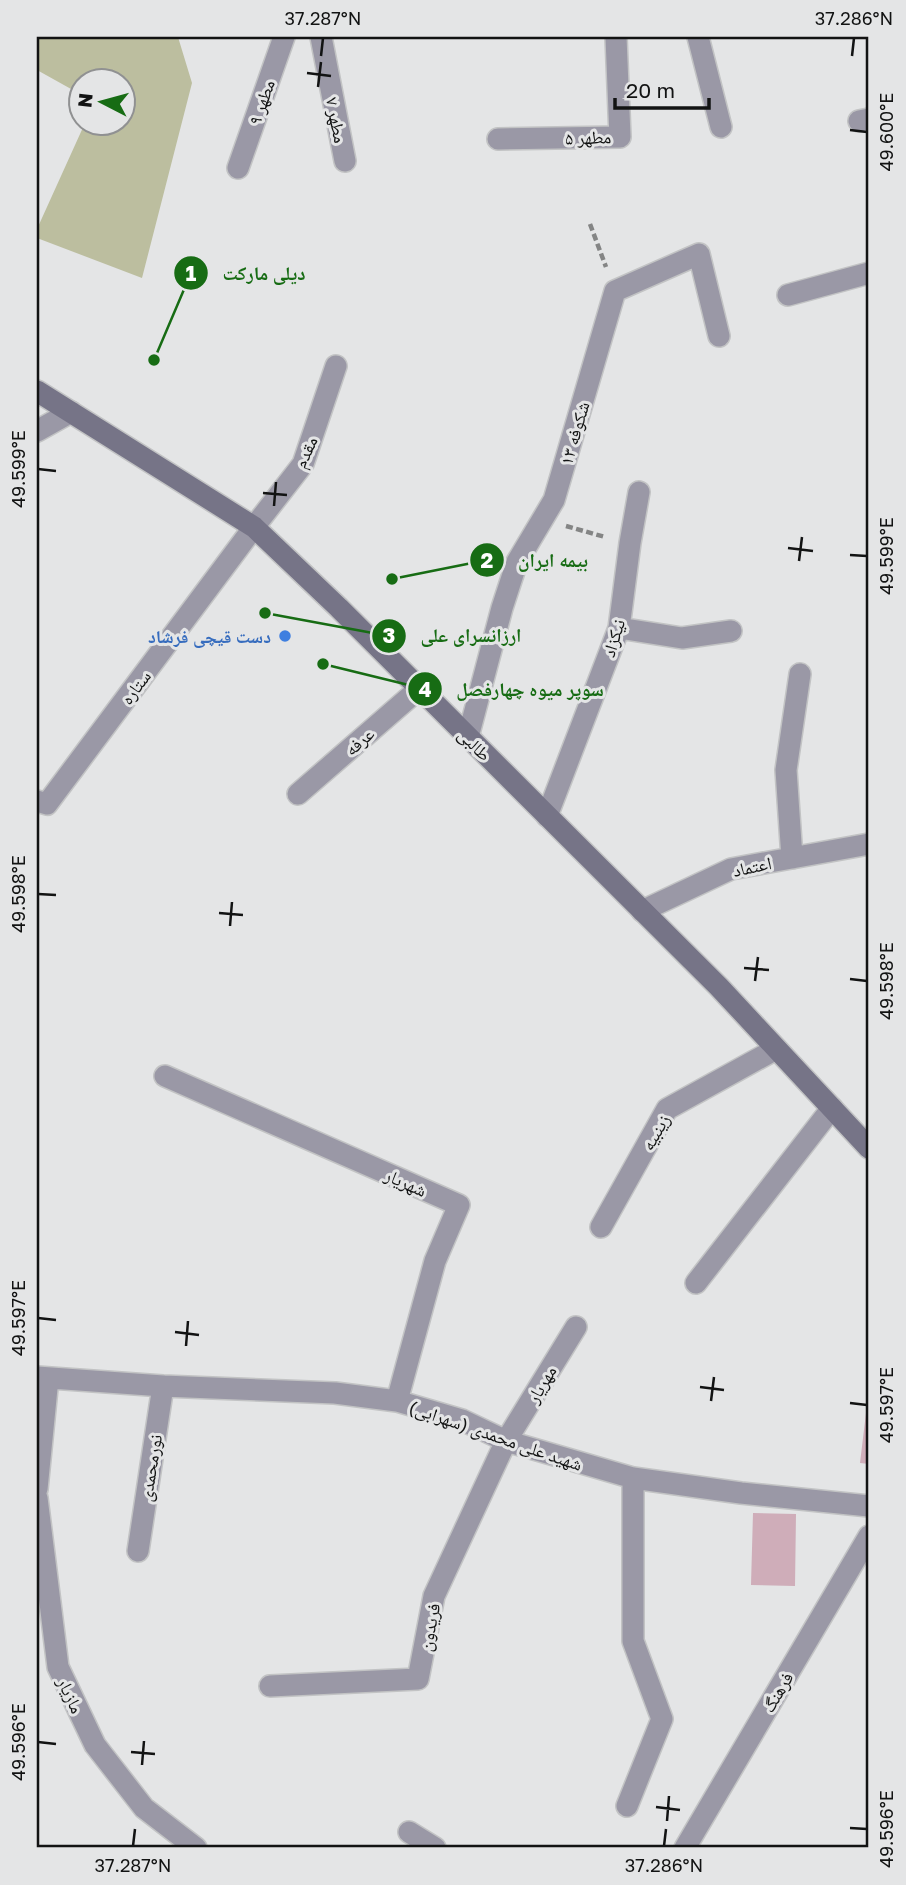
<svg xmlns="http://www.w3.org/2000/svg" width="906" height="1885" viewBox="0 0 906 1885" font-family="'Golos Text','Noto Naskh Arabic',sans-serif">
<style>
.green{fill:#bcbe9f}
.building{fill:#cfadb9}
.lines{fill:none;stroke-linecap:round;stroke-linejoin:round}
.street-casing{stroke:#c2c3c4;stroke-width:24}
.secondary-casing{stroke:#c2c3c4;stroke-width:24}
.path{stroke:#848585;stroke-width:4.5;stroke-dasharray:7 3.5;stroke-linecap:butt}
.street{stroke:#9a98a6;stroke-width:21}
.secondary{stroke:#767487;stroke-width:21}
.ticks{fill:none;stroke:#121313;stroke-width:2.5}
.shop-dot{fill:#3f7fe0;stroke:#e4e5e6;stroke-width:2.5}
.labels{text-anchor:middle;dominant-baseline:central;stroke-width:6;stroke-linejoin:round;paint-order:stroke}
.street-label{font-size:18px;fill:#121313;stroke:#e4e5e6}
.shop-label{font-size:18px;font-weight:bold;fill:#366cbe;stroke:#e4e5e6;text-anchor:end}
.leader{fill:none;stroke:#176c14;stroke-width:2.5}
.callout-dot{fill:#176c14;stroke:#e4e5e6;stroke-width:2.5}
.mark-label{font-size:21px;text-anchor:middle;font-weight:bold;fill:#fff}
.callout-label{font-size:19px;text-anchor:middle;font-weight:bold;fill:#176c14;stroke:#e4e5e6;stroke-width:6;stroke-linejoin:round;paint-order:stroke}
.neatline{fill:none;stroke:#121313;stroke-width:2.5}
.ticks-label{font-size:18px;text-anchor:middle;fill:#121313}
</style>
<rect width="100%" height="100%" fill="#e4e5e6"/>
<!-- green -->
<path class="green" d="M37,37H178L192,83L142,278L37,238V229L85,123L122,122V80H80V94L37,70Z"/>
<!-- building -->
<path class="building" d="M866,1413L869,1414V1464L860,1463Z
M753,1513L796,1514L795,1586L751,1585Z"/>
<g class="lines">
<defs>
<path id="street" d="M321,37L345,161
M698,37L721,127
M859,121L869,119
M498,139L620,137L616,37
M238,168L284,37
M788,295L869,273
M37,431L71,412
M619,628L682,638L731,631
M468,737L502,608L517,562L554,500L615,291L699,254L719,336
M298,794L420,688
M37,801L47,804L254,527L303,464L336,366
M547,816L619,628L630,543L639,492
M792,858L786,770L800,674
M642,911L731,869L869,844
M165,1076L459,1205L435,1261L397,1401
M601,1227L667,1109L776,1049
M696,1283L832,1108
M37,1377L163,1386L335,1393L397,1401L462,1420L506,1441L633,1478L741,1493L869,1506
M37,1489L48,1378
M37,1498L58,1667L95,1745L144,1808L196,1848
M138,1551L163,1386
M270,1686L418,1679L434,1596L506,1441L576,1327
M627,1806L662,1719L633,1641V1478
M409,1832L435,1848
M685,1848L869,1536"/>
<path id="secondary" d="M37,391L254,527L339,608L719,987L869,1148"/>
</defs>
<!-- street casing -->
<use href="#street" class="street-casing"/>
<!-- secondary casing -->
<use href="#secondary" class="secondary-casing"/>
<!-- path -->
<path class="path" d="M590,224L606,267
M566,526L605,537"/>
<!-- street -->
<use href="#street" class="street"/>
<!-- secondary -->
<use href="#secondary" class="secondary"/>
</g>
<!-- ticks -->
<path class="ticks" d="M321,56L323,38M852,56L854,38M307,73L331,76M318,87L321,62M850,130L867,132M38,469L56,471M263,493L287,495M274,506L276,482M788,548L813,551M850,555L867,556M799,561L802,537M38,894L56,895M219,913L243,915M230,926L232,902M744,968L769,970M850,979L867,981M755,981L758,957M38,1318L56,1320M175,1332L199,1335M186,1346L188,1321M700,1387L724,1390M711,1401L714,1377M850,1403L867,1405M38,1742L56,1744M131,1752L155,1754M142,1765L144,1741M656,1807L680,1810M667,1821L669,1796M850,1828L867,1829M133,1846L135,1829M664,1846L666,1829"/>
<!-- markers -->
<circle class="shop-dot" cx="285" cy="636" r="7"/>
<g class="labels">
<!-- street labels -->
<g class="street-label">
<text transform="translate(261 102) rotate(-71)">مطهر ۹</text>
<text transform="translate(337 120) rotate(79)">مطهر ۷</text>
<text transform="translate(588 137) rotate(-2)">مطهر ۵</text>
<text transform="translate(574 433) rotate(-74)">شکوفه ۱۳</text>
<text transform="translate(305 452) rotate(-66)">مقدم</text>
<text transform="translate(613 638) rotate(-73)">نیکزاد</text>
<text transform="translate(135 687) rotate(-53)">ستاره</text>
<text transform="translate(359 741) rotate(-41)">عرفه</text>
<text transform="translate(475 744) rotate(45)">طالبی</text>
<text transform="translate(752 866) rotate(-12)">اعتماد</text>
<text transform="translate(655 1132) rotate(-60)">زینبیه</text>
<text transform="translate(406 1182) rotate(24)">شهریار</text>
<text transform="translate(541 1384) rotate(-59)">مهریار</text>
<text transform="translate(496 1435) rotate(19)">شهید علی محمدی (سهرابی)</text>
<text transform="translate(150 1468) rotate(-81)">نورمحمدی</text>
<text transform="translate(429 1627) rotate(-79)">فریدون</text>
<text transform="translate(777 1692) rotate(-59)">فرهنگ</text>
<text transform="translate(71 1695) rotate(65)">مازیار</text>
</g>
<!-- shop labels -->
<g class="shop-label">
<text x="271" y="636">دست قیچی فرشاد</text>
</g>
</g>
<!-- callouts -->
<path class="leader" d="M154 360L191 273M392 579L487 560M265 613L389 636M323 664L425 689"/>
<g class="callout-dot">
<circle cx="154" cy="360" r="7"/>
<circle cx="392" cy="579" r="7"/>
<circle cx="265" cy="613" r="7"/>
<circle cx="323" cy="664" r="7"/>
<circle cx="191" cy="273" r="18"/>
<circle cx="487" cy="560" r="18"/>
<circle cx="389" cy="636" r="18"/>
<circle cx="425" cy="689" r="18"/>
</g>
<g class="mark-label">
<text x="191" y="281">1</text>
<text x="487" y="568">2</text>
<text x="389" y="643">3</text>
<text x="425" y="697">4</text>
</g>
<g class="callout-label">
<text x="264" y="280">دیلی مارکت</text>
<text x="553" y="567">بیمه ایران</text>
<text x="471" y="642">ارزانسرای علی</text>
<text x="530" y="696">سوپر میوه چهارفصل</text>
</g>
<!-- border -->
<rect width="906" height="1885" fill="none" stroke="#e4e5e6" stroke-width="77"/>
<!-- north arrow -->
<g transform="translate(102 102) rotate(276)"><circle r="33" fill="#e4e5e6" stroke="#909192" stroke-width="2"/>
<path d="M0-5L12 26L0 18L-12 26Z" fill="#176c14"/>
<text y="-10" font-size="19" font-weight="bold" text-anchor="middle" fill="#121313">N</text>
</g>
<!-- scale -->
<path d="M615 98v10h94v-10" fill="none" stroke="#121313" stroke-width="3.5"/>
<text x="626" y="98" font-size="21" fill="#121313" stroke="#e4e5e6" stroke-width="5" paint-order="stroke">20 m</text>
<rect x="38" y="38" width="829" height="1808" class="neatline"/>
<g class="ticks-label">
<text x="323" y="25">37.287°N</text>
<text x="854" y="25">37.286°N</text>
<text transform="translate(887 132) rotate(-90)" y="6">49.600°E</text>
<text transform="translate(19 469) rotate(-90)" y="6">49.599°E</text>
<text transform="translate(887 556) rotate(-90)" y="6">49.599°E</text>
<text transform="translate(19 894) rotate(-90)" y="6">49.598°E</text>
<text transform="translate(887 981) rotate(-90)" y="6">49.598°E</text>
<text transform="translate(19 1318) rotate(-90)" y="6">49.597°E</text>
<text transform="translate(887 1405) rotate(-90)" y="6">49.597°E</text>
<text transform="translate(19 1742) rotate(-90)" y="6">49.596°E</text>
<text transform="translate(887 1829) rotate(-90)" y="6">49.596°E</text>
<text x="133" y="1872">37.287°N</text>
<text x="664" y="1872">37.286°N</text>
</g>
</svg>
